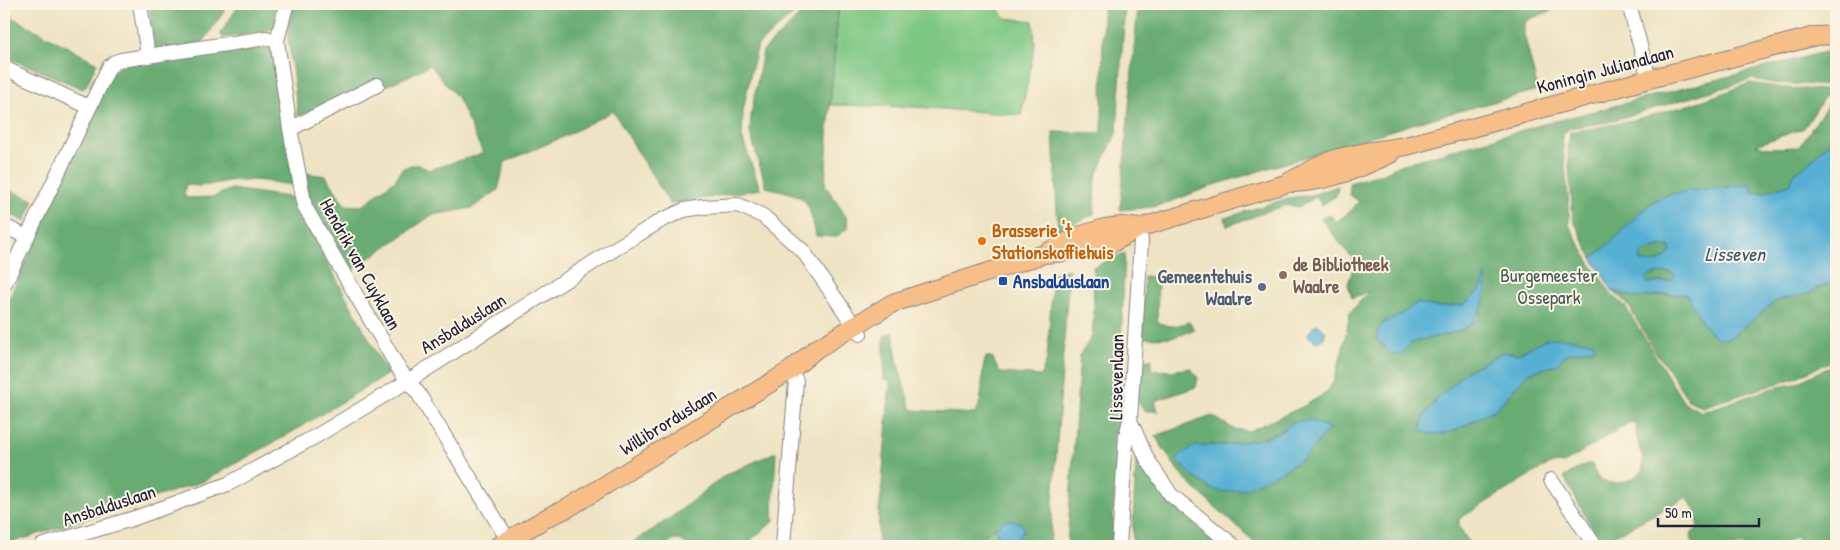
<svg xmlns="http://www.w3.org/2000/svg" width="1840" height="550" viewBox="0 0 1840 550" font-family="'Patrick Hand',sans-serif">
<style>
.green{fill:#7fc784;stroke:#507460}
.forest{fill:#67ac72;stroke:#446756;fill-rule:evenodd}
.water{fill:#57b0d4;stroke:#3c6988;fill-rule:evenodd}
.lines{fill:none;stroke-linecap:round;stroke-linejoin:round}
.minor-casing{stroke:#88827e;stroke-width:16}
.major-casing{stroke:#88827e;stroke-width:20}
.minor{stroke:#fff;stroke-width:14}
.major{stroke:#f7be87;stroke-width:18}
.food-dot{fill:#e8710a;stroke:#fcf5e5;stroke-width:2}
.education-dot{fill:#8d6e63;stroke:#fcf5e5;stroke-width:2}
.transit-dot{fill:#1a4fb4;stroke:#fcf5e5;stroke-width:2}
.service-dot{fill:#5c6f8a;stroke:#fcf5e5;stroke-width:2}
.labels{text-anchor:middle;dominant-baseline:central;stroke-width:4;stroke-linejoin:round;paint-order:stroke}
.street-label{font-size:19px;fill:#22223b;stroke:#fcf5e5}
.food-label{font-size:19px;font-weight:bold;fill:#c56008;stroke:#fcf5e5;text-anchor:start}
.education-label{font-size:19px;font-weight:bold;fill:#785e54;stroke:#fcf5e5;text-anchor:start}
.park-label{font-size:19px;fill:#435c55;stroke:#fcf5e5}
.service-label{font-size:19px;font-weight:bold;fill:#4e5e75;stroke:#fcf5e5;text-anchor:end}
.transit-label{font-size:19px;font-weight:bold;fill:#164399;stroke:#fcf5e5;text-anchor:start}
.water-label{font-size:20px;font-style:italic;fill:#375b78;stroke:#fcf5e5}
</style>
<rect width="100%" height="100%" fill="#fcf5e5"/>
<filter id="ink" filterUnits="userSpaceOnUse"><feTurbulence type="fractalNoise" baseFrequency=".02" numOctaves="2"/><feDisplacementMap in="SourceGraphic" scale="10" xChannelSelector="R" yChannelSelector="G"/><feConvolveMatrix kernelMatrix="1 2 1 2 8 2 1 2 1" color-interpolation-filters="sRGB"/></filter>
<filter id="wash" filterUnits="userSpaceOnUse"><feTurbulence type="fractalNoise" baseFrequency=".0096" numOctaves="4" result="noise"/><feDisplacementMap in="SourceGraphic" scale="20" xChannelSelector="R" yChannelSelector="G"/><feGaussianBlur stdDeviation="1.12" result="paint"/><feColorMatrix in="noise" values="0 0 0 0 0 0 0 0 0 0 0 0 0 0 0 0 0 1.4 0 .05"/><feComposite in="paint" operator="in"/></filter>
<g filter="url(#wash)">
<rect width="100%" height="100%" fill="#eee3c2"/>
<!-- green -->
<path class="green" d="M839,4H994L1005,18L1033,21L1035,44L1021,115L916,107L830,105Z
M994,528L1002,541L1007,546H969Z"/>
<!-- forest -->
<path class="forest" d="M149,4H229L203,42L155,51Z
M240,4H279L275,28L264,32L224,38L220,34Z
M284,4H805L758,45L751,72L743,111L742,137L760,189L670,204L613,111L563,137L505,162L498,190L472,208L432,215L349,272L308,197L305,173L326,176L345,205L362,206L395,180L402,169L411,165H420L429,170L483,153L457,97L430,65C388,88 343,102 298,116Z
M816,4H839L830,105L825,185L847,218L848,228L836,237L816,236C807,193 806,197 766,187L750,132L751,115L763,51L798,17Z
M1103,4H1125L1117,132L1096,177L1094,214L1058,231L1053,132L1102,133Z
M1138,4H1548L1551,11L1529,19L1524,24V34L1538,90L1422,121L1214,185L1167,203L1152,207L1120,210Z
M4,13L97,63L86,86L83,89L4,56Z
M266,48L272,50L293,185C275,183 257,179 239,180C220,180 204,190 186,184L184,196L188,198L213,197L231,189L288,197L297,200L299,210L388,374L282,438L202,482L4,545V310L107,79L121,64Z
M1836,49V85L1835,86L1774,83L1752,79L1608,122L1569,128L1562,136L1569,207V225L1590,263L1610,292L1625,306L1684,403L1702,412L1773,388L1794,384L1836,364V546H1802L1796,537L1776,546H1695L1691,538V534L1698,528C1699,516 1693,507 1687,497L1600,543L1564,477L1586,464H1592C1596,485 1617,487 1633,478C1636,476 1640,474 1642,470C1646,459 1639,450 1637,439C1636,434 1637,429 1636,423L1630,422L1564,463L1550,464L1542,468L1459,519V526L1471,546H1259L1193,487L1179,472L1155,436L1212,416L1234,429L1249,431L1302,407L1326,393L1334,381L1344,344L1350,313L1369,291L1352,298L1348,284L1355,262L1321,219L1329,214L1336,222L1351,211L1359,201L1350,195L1349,183L1384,173L1400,165L1544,124ZM1486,276V291L1479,318L1463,330L1445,335L1413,341L1405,348L1388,354L1377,334L1384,322L1399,316L1417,303L1437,307L1464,305L1481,289ZM1546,339L1596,347L1566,354L1556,365L1528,373L1496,409L1454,431L1443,434L1424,417L1436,401L1465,372L1504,352L1517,354ZM1292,423L1330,428C1309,455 1295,466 1264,478L1209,445C1239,445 1267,442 1292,423Z
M1750,83L1784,88L1829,90L1804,128L1756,145L1770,148L1799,147L1836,93V140L1827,145L1806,165L1794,174L1791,184L1765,192L1752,193L1749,184L1667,195L1647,207L1621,234L1592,258L1573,219L1568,152L1570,132C1631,123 1693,106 1750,83Z
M1338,186L1336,196L1322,205L1316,197L1299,207L1288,205L1277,208L1227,226L1225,218L1288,198L1311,195Z
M4,188L34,200L25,221L4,212Z
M1665,246L1670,247L1671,251C1664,262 1652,265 1640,261L1641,254L1651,249Z
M1125,253L1112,546H1067L1080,355L1092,336L1094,313L1093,267Z
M1069,269L1050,546H1007L1018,538L1011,520L1004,522L969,546H878L879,509L881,497L890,381L884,380V336L893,332L898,365L910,406L913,410L975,414C986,397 979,375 986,357H992L998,370L1001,373L1041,376L1047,359L1053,273Z
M1670,273L1675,275L1672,281L1648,283L1645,280C1650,273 1662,273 1670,273Z
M1144,276L1158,277L1157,321C1169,329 1176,326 1189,322L1194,329C1177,340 1162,337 1143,338Z
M1836,279V359L1794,378L1702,407L1688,400L1667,367L1654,350L1630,308L1623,299L1612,290L1630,297L1682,294L1689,297C1697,313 1705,336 1726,339L1777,300L1793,297L1822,287Z
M1146,359H1152L1151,370L1169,371L1191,368L1198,378L1196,387L1155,401L1158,411H1145L1136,400L1138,367Z
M776,452L773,507L774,521L746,544L741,546H690L680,540H673L663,546H627L669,519L725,475Z
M1136,457C1146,467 1150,479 1159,489C1177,510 1199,528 1219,546H1132Z"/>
<!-- water -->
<path class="water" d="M1836,140V279L1807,294L1777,300L1731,337C1710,347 1696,310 1688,296L1682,294H1665L1638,298L1612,290L1592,258C1602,250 1612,242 1621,233C1633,221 1643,207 1658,199C1677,189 1725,189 1749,184L1752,185V193L1765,192L1790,184L1794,174L1806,165L1827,145ZM1665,246L1670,247L1671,251C1664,262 1652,265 1640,261L1641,254L1651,249ZM1670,273L1675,275L1672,281L1649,283L1645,280C1650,273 1662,273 1670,273Z
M1486,274C1487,320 1473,330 1430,338C1416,341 1409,342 1401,355L1388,354L1384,345L1377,340C1377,320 1388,323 1400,315C1406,311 1411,307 1417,303L1437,307L1464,305L1481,289Z
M1316,324L1320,326L1326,332L1323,339L1316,342L1307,335Z
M1562,338L1593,342L1596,347L1566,354L1556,365L1528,373L1496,409L1454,431L1443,434H1427L1421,429L1424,417L1436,401L1465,372L1504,352L1517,354L1546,339Z
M1308,420L1330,428L1305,457L1283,471L1244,489L1224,492L1211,489L1194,477L1177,460L1180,454L1196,446L1225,445L1267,438L1282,431L1292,423Z
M1011,520L1020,523L1024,529L1018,538L1007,546L1002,541L994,528L1004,521Z"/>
</g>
<g filter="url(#ink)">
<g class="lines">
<defs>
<path id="minor" d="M140,4L148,56
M1629,4L1649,79
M286,6L277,41L290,129L305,207L399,369L418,393L512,546
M4,68L89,107
M290,129L377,85
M4,226L27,237
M1139,228L1141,241L1130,420L1147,459L1171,495L1234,546
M4,285L109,67L115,62L121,60L266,38L277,41
M1551,480L1595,546
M41,546L135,518L228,484L318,435L408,381L616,248L662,220L684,210L703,207L738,205L763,216L803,251L860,334
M783,546L796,381L791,370
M1119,546L1126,436L1130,420"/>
<path id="major" d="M1293,183C1328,181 1359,169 1390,154
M1044,254L1087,250L1112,243L1139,228L1285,184L1322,164L1338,158L1366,152L1406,146L1649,79L1816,36L1836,35
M498,546L550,516L568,508L791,370L816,349L893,303L1044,254L1078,236L1105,228L1122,226L1139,228"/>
</defs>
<!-- minor casing -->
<use href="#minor" class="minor-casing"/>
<!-- major casing -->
<use href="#major" class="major-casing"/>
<!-- minor -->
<use href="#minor" class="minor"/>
<!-- major -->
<use href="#major" class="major"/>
</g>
</g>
<!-- markers -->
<circle class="food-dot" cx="982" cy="241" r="5"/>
<circle class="education-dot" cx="1283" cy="275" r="5"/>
<rect class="transit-dot" x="998" y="276" width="10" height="10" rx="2.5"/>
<circle class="service-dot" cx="1262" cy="287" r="5"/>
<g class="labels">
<!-- street labels -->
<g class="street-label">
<text transform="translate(1605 69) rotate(-15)">Koningin Julianalaan</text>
<text transform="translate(361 264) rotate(61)">Hendrik van Cuyklaan</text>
<text transform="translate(463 323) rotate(-32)">Ansbalduslaan</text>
<text transform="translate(1116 377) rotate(-89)">Lissevenlaan</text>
<text transform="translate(668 421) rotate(-32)">Willibrorduslaan</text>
<text transform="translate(109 505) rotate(-18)">Ansbalduslaan</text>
</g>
<!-- food labels -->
<g class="food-label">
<text x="992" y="230">Brasserie 't<tspan x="992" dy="22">Stationskoffiehuis</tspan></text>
</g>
<!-- education labels -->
<g class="education-label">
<text x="1293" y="264">de Bibliotheek<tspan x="1293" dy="22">Waalre</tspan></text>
</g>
<!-- park labels -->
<g class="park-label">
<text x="1549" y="275">Burgemeester<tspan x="1549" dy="22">Ossepark</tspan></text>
</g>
<!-- service labels -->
<g class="service-label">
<text x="1252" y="276">Gemeentehuis<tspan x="1252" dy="22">Waalre</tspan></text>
</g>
<!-- transit labels -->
<g class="transit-label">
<text x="1013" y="281">Ansbalduslaan</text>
</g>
<!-- water labels -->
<g class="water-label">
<text x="1735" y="253">Lisseven</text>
</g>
</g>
<!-- margin -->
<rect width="1840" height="550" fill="none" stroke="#fcf5e5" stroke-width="20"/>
<!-- scale -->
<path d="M1658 518v8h101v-8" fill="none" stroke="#22223b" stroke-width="2.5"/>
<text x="1665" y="518" font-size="15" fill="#22223b" stroke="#fcf5e5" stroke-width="4" paint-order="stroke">50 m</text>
</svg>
